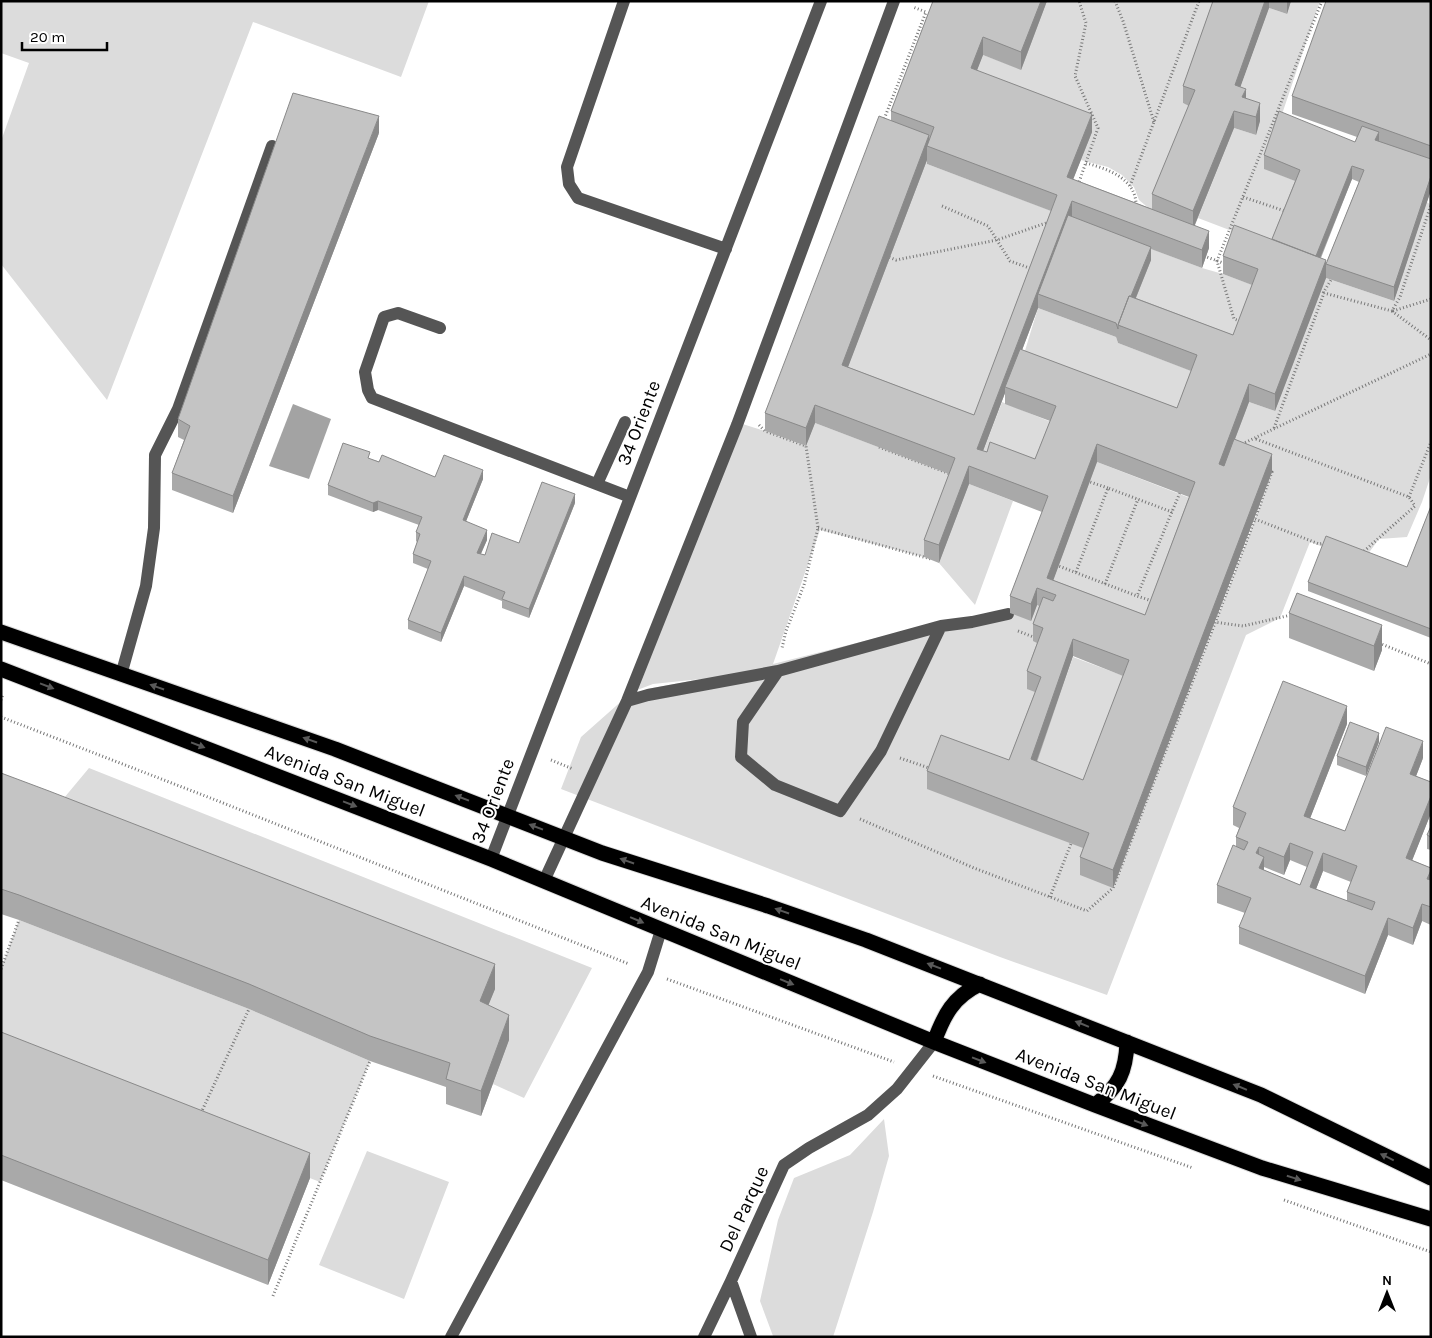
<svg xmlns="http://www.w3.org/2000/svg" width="1432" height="1338" viewBox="0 0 1432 1338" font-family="Karla,sans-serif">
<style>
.green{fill:#dcdcdc}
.water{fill:#a3a3a3}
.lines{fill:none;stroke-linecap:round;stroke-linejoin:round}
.highway-casing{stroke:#dbdbdb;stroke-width:17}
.path{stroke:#777;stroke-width:3;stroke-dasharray:1 2.5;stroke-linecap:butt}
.minor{stroke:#555;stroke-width:12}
.highway{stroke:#000;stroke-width:15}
.wall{fill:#a9a9a9;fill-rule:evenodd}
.shaded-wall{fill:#898989}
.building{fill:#c4c4c4;stroke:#898989;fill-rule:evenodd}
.oneway{fill:#595959}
.labels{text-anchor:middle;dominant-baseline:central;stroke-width:4;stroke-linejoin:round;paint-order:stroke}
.street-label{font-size:19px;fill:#000;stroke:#fff}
</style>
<rect width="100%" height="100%" fill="#fff"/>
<!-- green -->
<path class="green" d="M1,1H429L401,77L253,22L107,400L1,264V141L29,63L1,53Z
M1047,1H1219L1183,103L1195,108L1152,211L1139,200L1134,187L1122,175L1108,167L1081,160L1091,132L971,86L983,55L1021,69Z
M1291,1H1320L1264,168L1300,183L1274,247L1198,218L1234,128L1256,135L1260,121L1235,102L1269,8L1287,14Z
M929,153L927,164L1057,213L974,433L842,383Z
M1431,190L1427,202L1431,205V475L1422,502L1407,537L1379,539L1362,562L1310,542L1280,618L1246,635L1107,995L1000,957L561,789L581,737L625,698L647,689L701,679L653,684L632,692L733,421L765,431L806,446L815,423L955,476L924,557L820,530L773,664L761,667L940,622L943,629L1037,605L1056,613L1043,646L1041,695L1009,778L1089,850L1113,887L1255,519L1272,472L1228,456L1249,402L1275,411L1326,278L1394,301Z
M1072,219L1202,268L1223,274L1258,287L1233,352L1129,313Z
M1038,308L1116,337L1118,343L1197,373L1177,426L1020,367Z
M1002,402L1056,424L1035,477L977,467Z
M1097,462L1195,500L1145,633L1047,595Z
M969,484L1013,501L975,605L939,563Z
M1073,657L1129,678L1083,798L1031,777Z
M89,768L592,968L524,1098L493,1084L509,1040L49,816Z
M19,920L249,1009L370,1061L320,1182L1,1057V969Z
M884,1119L889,1156L873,1212L833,1337L773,1336L760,1301L778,1220L794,1178L850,1155Z
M367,1151L449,1182L404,1299L319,1265Z"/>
<!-- water -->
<path class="water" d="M293,404L331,419L309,479L269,466Z"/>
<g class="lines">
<defs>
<path id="highway" d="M1,632L335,749L602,853L768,906L866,940L1261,1095L1431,1178
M1,669L491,859L934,1042L1095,1105L1262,1168L1431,1219
M934,1042C944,1015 953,997 980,984
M1095,1105C1119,1087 1126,1071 1127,1042"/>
</defs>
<!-- highway casing -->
<use href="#highway" class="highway-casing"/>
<!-- path -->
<path class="path" d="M1115,1L1123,21L1154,122
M883,122L926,12L913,7
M1086,163C1108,169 1138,179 1136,208
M1078,185L1098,128L1075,76L1086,23L1079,1
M1130,186L1199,1
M1243,197L1285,211
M942,206L988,226L1010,261L1032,269
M886,256L896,260L997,240L1049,222
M1204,256L1226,264
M1323,293L1331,280
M1392,311L1431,340
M1393,311L1431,299
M1240,321L1234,319L1217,261L1322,1
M759,425L765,431L806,446L818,528L804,585L786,631L782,648
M1274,428L1324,293L1392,311L1400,297L1431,205
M1256,439L1409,497L1415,506L1363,552
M1242,444L1431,354
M879,447L953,475
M1087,481L1108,488
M1409,497L1431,442
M1255,519L1319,544L1326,543
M818,528L931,559
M1056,565L1137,596
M1076,572L1108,488L1172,512
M1105,584L1138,499
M1155,602L1137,596L1181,490
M1214,622L1243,626L1291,615
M1018,631L1036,638
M1379,643L1431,664
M1,700L3,694
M1,717L213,799L629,964
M900,758L932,769
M551,760L573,769
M860,819L974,868L1087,911L1113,888L1255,519L1272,472L1269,470
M1050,897L1072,841
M1,969L19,920
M667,979L894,1062
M933,1076L1193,1168
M201,1113L249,1009
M1284,1200L1431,1252
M273,1296L370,1061"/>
<!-- minor -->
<path class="minor" d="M624,1L567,167L569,184L578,198L726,249
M440,328L398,313L384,317L365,372L368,390L372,398L630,497
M597,484L625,422
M778,671L743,722L741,757L775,785L840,811L881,751L941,626
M121,675L146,586L154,528L155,455L178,409L272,146
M627,701L648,695L778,671L941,626L972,622L1008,614
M491,859L821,1
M544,881L627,701L737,425L894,1
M731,1281L751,1337
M451,1337L648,972L661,930
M704,1337L731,1281L784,1165L809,1148L868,1115L897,1089L934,1042"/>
<!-- highway -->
<use href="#highway" class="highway"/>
</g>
<!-- wall -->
<path class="wall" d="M933,1H1047L1021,70L983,55L977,70L1092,132L1073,179L1152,209V194L1189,106L1183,103V86L1213,1H1291L1287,14L1269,8L1240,87L1246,99L1260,121L1256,135L1234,128L1195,225L1209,248L1202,268L1151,249V260L1136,298L1233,335L1252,285L1223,274V256L1272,239L1295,181L1264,169V155L1355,142L1357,137L1292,114V96L1431,1V190L1394,301L1326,278L1275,411L1249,402L1235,439L1272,472L1113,888L1080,875V857L1083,848L927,789V771L1009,760L1035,692L1027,689V671L1037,643L1033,641V624L1039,606L1037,605L1031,621L1010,613V596L1042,512L969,484L939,563L924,557V540L949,474L815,423L806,446L765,431V413L891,121V111ZM927,160V164L1051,211L974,415L848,367ZM1352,179L1359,182L1326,264L1321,258ZM1038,308L1116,337L1118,343L1191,371L1177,408L1022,350ZM1005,393V404L1050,421L1035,459L987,452L983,451ZM1097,462L1189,497L1145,615L1053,580ZM1073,656L1123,676L1083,780L1037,762Z
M379,133L233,513L172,490V473L184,440L178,437V419Z
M370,459L435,477L483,479L466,521L487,540L481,554L485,555L519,543L575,503L529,618L502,608V601L464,586L441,642L408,629V620L428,569L413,563V554L417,542L416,541V532L419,525L378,510L373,512L328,495V485Z
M1431,506V638L1308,591V582L1407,567Z
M1297,593L1382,650L1374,671L1289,638V613Z
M1347,724L1310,818L1345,831L1423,758L1416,776L1431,782V813L1412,860L1431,868V925L1422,921L1413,945L1388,935L1365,994L1239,944V927L1245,913L1217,903V885L1236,846V837L1239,828L1233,825V807ZM1290,860L1307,867L1300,885L1264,870V867L1284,875ZM1323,871L1351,882L1347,892V901L1316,889Z
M1379,742L1366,776L1337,765V756Z
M1,773L495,989L488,1005L509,1040L481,1116L446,1104V1087L370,1061L249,1009L19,920L1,914Z
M1431,826V850L1427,849V835Z
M1,1032L310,1178L268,1285L1,1180Z"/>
<!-- shaded-wall -->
<path class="shaded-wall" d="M1041,1H1047L1021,70V52Z
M1265,1H1269V8L1235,102V85Z
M1287,1H1291L1287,14Z
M983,37V55L971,86V68Z
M1246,89V107L1242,97Z
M1260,103V121L1256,135V117Z
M1234,111V128L1193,229V211Z
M1092,114V132L1067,195V177Z
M379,116V133L233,513V496Z
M1379,132V145L1375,140Z
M929,135V147L927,146V160L842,383V365Z
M1352,166V179L1314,273V260Z
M1431,176V190L1394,301V287Z
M1072,201V219L1038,294V308L1008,387H1005V393L977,467V449Z
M1209,231V248L1202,268V250Z
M1151,247V260L1124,327L1119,326Z
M1326,260V278L1275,411V394Z
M1249,384V402L1219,481V464Z
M815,405V423L806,446V428Z
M1097,444V462L1049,592L1047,578Z
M1272,454V472L1113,888V870Z
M969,466V484L939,563V545Z
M483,470V479L463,529V520Z
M575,494V503L529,618V609Z
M378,501V510L373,512V503Z
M487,530V540L477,562V553Z
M464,576V586L441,642V633Z
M1037,588V605L1031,621V604Z
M1382,625V650L1374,671V646Z
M1073,639V656L1031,777V759Z
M1347,706V724L1304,834V816Z
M1379,733V742L1366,776V767Z
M1423,741V758L1410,792V774Z
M1431,796V813L1406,876V858Z
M1290,843V860L1284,875V857Z
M1259,847V864L1256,853Z
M1323,853V871L1310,905V887Z
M1264,857V874L1259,868Z
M1431,870V888L1427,879Z
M1422,904V921L1413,945V928Z
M1388,918V935L1365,994V976Z
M495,964V989L480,1026V1001Z
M509,1015V1040L481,1116V1091Z
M310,1153V1178L268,1285V1260Z"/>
<!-- building -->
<path class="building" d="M933,1H1041L1021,52L983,37L971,68L1092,114L1067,177L1209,231L1202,250L1072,201L977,449L987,452L990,442L1035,459L1056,406L1005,387L1020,349L1177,408L1197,355L1118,325L1129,296L1233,335L1258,269L1223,256L1234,225L1326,260L1275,394L1249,384L1219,464L1224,466L1234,439L1272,454L1113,870L1080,857L1089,833L927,771L941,735L1009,760L1041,677L1027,671L1043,628L1033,624L1043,597L1053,601L1056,595L1037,588L1031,604L1010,596L1048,496L969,466L939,545L924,540L955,458L815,405L806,428L765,413L879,116L929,135L842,365L974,415L1057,195L927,146L934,127L891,111ZM1097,444L1195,482L1145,615L1047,578ZM1073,639L1129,660L1083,780L1031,759Z
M1213,1H1265L1235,85L1246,89L1242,97L1260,103L1256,117L1234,111L1193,211L1152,194L1195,90L1183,86Z
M1326,1H1431V146L1292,96Z
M293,93L379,116L233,496L172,473L190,426L178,419Z
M1279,111L1355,142L1362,126L1379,132L1375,140L1431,159V176L1394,287L1326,264L1364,170L1352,166L1316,256L1272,239L1300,170L1264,155Z
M1068,215L1151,247L1131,296H1129L1118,325V329L1116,323L1038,294Z
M343,443L370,452L368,458L379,462L382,455L435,477L444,455L483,470L463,520L487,530L477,553L485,555L492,533L519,543L542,482L575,494L529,609L502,599L505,592L464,576L441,633L408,620L431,561L413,554L420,534L416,532L422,517L378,501L373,503L328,485Z
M1431,506V629L1308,582L1326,536L1407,567Z
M1297,593L1382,625L1374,646L1289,613Z
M1283,681L1347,706L1304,816L1345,831L1386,727L1423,741L1410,774L1431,782V796L1406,858L1431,868V870L1427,879L1431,880V907L1422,904L1413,928L1388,918L1365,976L1239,927L1251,898L1217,885L1233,845L1244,850L1248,842L1236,837L1246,813L1233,807ZM1290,843L1313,852L1300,885L1259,868L1264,857L1256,853L1259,847L1284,857ZM1323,853L1357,866L1347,892L1375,902L1372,910L1310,887Z
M1350,722L1379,733L1366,767L1337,756Z
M1,773L49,791L495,964L480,1001L509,1015L481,1091L446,1079L450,1063L370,1036L249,984L19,895L1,889Z
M1431,826V837L1427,835Z
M1,1032L310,1153L268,1260L1,1155Z"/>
<!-- one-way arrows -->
<defs><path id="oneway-solid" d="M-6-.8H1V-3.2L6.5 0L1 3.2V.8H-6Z" transform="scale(1.25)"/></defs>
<g class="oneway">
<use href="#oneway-solid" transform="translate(47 686) rotate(21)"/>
<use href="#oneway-solid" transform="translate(157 687) rotate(-161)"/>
<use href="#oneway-solid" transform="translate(310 740) rotate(-161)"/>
<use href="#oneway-solid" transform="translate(198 745) rotate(21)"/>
<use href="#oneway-solid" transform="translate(462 798) rotate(-159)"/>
<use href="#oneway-solid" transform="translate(350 804) rotate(21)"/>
<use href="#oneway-solid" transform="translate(536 827) rotate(-159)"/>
<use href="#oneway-solid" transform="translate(627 861) rotate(-161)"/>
<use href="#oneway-solid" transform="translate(782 911) rotate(-161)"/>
<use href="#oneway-solid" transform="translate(637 920) rotate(23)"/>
<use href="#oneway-solid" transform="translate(934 966) rotate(-159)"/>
<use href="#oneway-solid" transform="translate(787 982) rotate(22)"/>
<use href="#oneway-solid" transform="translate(1082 1024) rotate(-158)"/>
<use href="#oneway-solid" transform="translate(979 1060) rotate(21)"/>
<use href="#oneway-solid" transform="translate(1240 1087) rotate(-158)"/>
<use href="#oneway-solid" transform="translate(1141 1123) rotate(21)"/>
<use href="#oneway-solid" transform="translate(1387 1157) rotate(-154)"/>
<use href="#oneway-solid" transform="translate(1294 1178) rotate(17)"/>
</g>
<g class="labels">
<!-- street labels -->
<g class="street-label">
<text transform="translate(639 423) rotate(-69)">34 Oriente</text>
<text transform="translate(345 781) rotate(21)">Avenida San Miguel</text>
<text transform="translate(493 801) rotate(-69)">34 Oriente</text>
<text transform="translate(721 933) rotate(22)">Avenida San Miguel</text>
<text transform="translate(1096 1084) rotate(21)">Avenida San Miguel</text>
<text transform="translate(744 1209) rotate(-65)">Del Parque</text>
</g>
</g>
<!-- border -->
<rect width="1432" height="1338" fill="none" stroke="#000000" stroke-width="5"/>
<!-- north arrow -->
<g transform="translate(1387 1293)" stroke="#ffffff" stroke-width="4" paint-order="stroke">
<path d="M0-4L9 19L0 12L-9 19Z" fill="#000000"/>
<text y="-8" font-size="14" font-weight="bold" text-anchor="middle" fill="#000000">N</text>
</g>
<!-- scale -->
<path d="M22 42v8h85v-8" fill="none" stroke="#000000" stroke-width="2.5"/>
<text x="30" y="42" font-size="15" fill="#000000" stroke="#ffffff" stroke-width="4" paint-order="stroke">20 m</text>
</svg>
